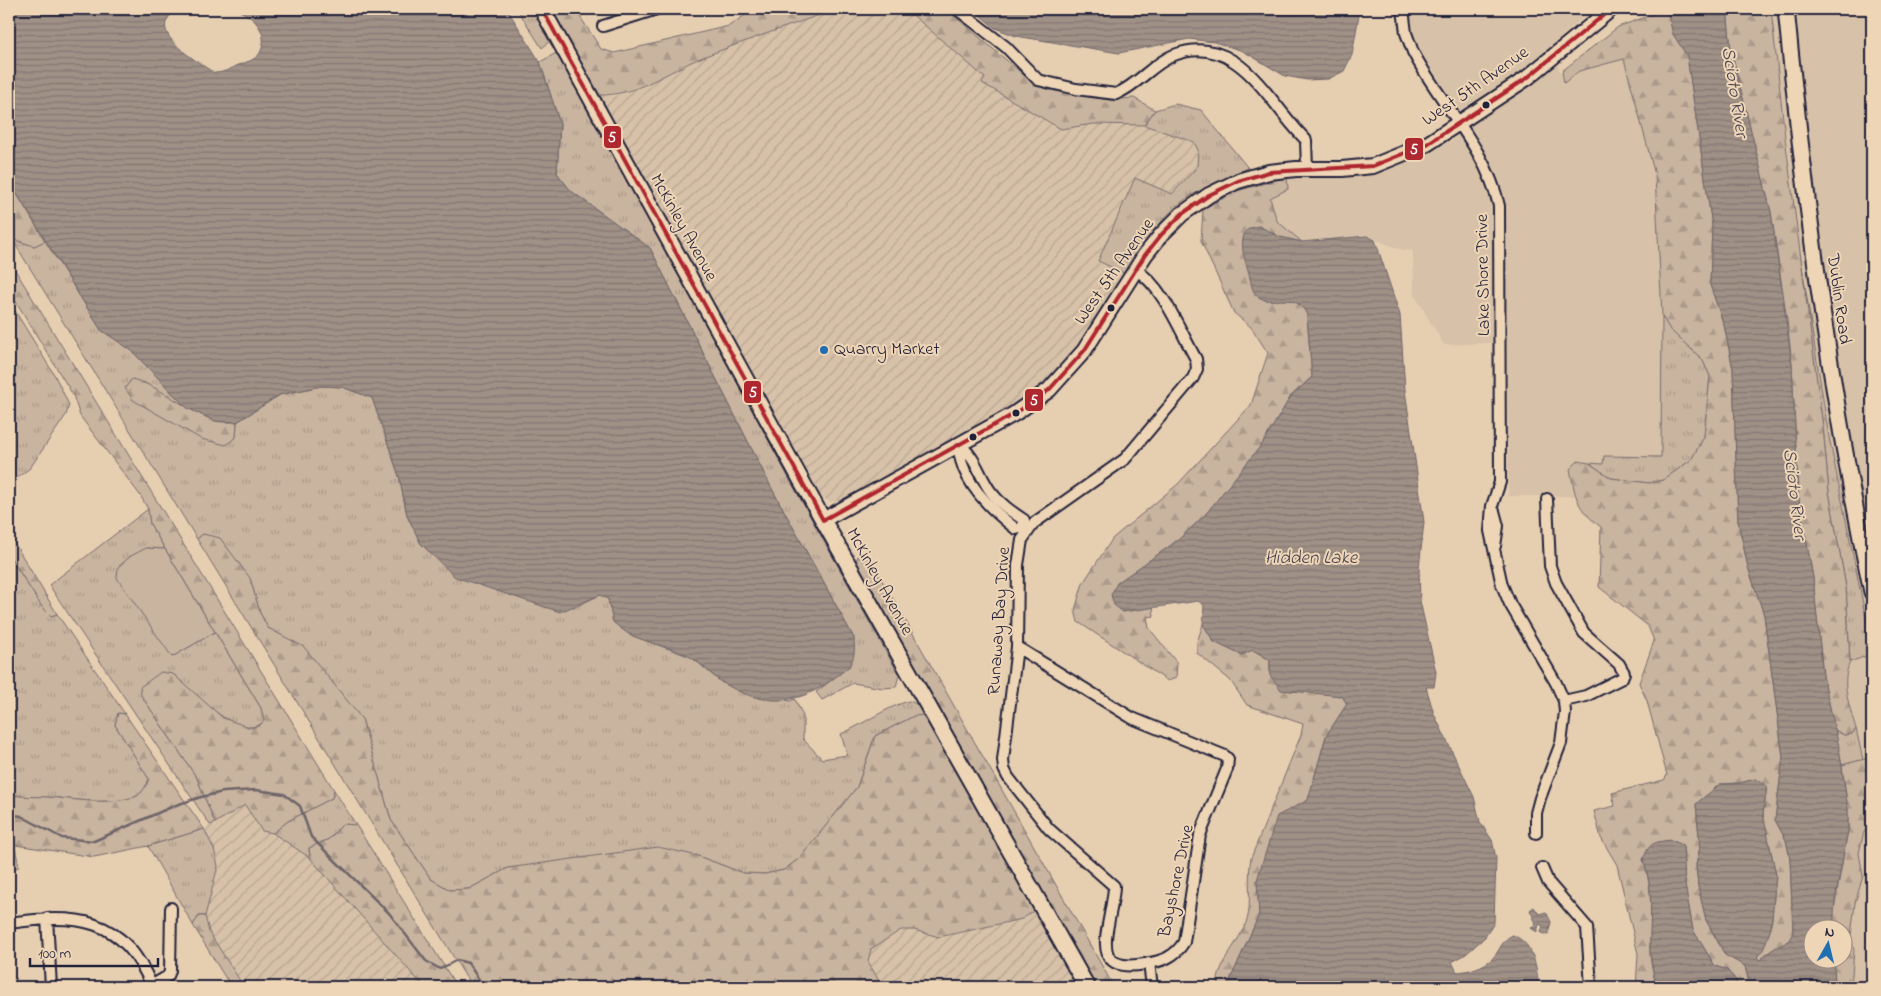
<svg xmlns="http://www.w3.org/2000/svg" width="1881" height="996" viewBox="0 0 1881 996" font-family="'Indie Flower',sans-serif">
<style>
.built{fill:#d7c1a8}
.industrial{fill:url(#industrial-furrows)}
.grass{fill:url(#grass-tufts);stroke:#766b6d}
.forest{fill:url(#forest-firs);stroke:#766b6d}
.park{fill:#c9b49f;stroke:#766b6d}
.water{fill:url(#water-rules);stroke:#6e6569}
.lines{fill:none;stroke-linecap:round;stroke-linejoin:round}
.stream{stroke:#6e6569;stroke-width:2.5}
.street-casing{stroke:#22223b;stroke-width:14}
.secondary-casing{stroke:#22223b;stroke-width:18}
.primary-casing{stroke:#22223b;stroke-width:19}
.street{stroke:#eed5b6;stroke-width:10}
.secondary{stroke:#eed5b6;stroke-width:14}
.primary{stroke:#eed5b6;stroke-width:15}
.bus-1-casing{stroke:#eed5b6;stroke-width:8}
.bus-1{stroke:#af272f;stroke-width:4}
.bus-dot{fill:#22223b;stroke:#eed5b6;stroke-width:2}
.poi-dot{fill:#1f6fb2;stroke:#eed5b6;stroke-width:2}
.labels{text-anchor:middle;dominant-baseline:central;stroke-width:4;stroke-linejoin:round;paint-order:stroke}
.street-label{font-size:18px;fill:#22223b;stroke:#eed5b6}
.poi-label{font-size:18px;fill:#22223b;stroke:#eed5b6;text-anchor:start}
.water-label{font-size:19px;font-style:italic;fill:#484352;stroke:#eed5b6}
.line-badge{stroke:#eed5b6;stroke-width:2}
.badge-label{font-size:14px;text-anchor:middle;font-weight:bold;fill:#fff}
</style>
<defs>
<pattern id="industrial-furrows" width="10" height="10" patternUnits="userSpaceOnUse" patternTransform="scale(1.25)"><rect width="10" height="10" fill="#d7c1a8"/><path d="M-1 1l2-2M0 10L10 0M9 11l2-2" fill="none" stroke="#b8a692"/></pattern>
<pattern id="grass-tufts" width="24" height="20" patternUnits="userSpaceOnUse" patternTransform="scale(1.25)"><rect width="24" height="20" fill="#c9b49f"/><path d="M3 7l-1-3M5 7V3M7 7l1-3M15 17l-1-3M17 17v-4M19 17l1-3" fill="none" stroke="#ac9a8a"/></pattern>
<pattern id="forest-firs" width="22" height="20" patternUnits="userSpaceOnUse" patternTransform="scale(1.25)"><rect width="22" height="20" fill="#c9b49f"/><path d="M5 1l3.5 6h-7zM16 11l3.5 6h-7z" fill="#ac9a8a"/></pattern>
<pattern id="water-rules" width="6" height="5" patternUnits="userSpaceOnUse" patternTransform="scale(1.25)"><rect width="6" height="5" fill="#a09187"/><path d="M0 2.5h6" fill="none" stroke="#827670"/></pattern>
</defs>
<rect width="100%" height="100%" fill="#e6ceb1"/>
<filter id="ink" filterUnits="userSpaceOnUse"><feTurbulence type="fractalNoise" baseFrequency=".02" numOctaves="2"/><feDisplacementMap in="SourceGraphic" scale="10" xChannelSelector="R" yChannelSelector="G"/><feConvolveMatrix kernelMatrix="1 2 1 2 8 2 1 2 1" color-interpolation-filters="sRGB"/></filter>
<g filter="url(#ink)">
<!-- built -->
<path class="built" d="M1410,9H1592L1551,46L1564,82L1579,71L1624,59L1655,175L1662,316L1661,457L1605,456L1603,464L1578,461L1571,469L1575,496H1508L1507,342L1444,345L1414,294L1413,251L1399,249L1367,236L1302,242L1277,221L1270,198L1287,189V177L1363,174L1389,169L1426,155L1456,138L1457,108L1423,55L1411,28Z
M1771,9H1872V648L1829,437L1800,254Z
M1872,654V757L1863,760L1845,688L1846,673L1850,662Z
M1872,827V987H1851L1854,950L1851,936L1855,903L1863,876L1859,853L1864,832Z"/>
<!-- industrial -->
<path class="industrial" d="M836,9H906L986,78L982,83L1060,129L1093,124L1144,125L1194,142L1198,150L1197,167L1172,194L1135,179L1098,262L1126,274L1077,352L1053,378L1025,399L844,500L830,502L819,496L806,480L597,95L614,96L639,88L701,57Z
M245,805L262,831L273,833L310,858L424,987H244L209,932L205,916L208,900L216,878L214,849L204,829Z
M1049,903L1097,987H882L868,961L871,949L901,930H914L939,937L1022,919Z"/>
<!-- grass -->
<path class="grass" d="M517,9H534L550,41L542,48Z
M558,52L792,484L899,675L896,687L883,688L853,683L822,700L816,692L850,666L854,638L772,489L650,248L571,191L557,173L560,124L540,62Z
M1175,104L1201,110L1248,168C1229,177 1210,185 1192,195C1162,213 1144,245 1126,274L1098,261L1135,178L1172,194L1197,167L1198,150L1194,142L1144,125L1155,110Z
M12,239L34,246L45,241L101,330L131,350L187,408L143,382L236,437L237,422L280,395L321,386L342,387L372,398L399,476L407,515L421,544L575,607L600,595L608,599L613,622L630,635L691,657L722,683L790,701L795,699L803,716V739L822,759L847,755L841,734C864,724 886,707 909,701L917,704L925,715L914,716L875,736L857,787L800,858L784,870L765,874L743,873L698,856L508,868L469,889L450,890L431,879L391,820L362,719L279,634L268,628L260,613L250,578L203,534L197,539Z
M1800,254L1829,437L1872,648V654L1850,662L1846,587L1829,492L1823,427Z
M9,301L55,376L69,405L66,415L30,468L9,484Z
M1662,316L1671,330L1702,359L1710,376L1704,437L1691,460L1663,480L1649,483L1611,478L1589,463L1603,464L1604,456L1661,457Z
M148,509L150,524L165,549L146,548L172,657L215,632L261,708L264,721C241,745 190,689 173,674L141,695L197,778L215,823L210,825L49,585Z
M9,555L42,607L51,616L57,614L125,714L118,713L115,725L149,779C145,788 142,796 131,798C103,805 75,799 47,797C33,796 22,798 9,793Z
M1856,729L1863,760L1842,765L1835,730L1844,735L1852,734Z
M334,790L356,825L343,824L329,839L309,848L310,858L273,833L288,821L332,798Z
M204,829L214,849L218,866L205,916H199L193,925L148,846Z"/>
<!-- forest -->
<path class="forest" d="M551,9H575L601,49L614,53L729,26L754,9H836C792,25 747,40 703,57C667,71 636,97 597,95Z
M906,9H946L1032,82L1050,90L1109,100L1134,98L1155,110L1144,125L1093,124L1061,129L982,83L985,78Z
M1667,9L1673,34L1687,56L1712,226L1710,285L1724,325L1733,369L1738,521L1748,567L1764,615L1783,757L1775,820L1786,840L1790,859L1793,932C1789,943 1786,943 1776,948C1770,950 1765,956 1759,961L1757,957L1771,928L1776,875L1763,814L1767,786L1755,779L1740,783L1720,784L1696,804L1700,847L1696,865L1698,886L1706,920L1725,955L1745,966L1750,987H1736V980L1727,970L1715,966L1693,930L1685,885L1683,845L1643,860C1654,890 1650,920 1650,951C1650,963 1654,974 1656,986L1636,987L1638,954L1617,865L1601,838L1594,811L1615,806L1612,793L1664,780L1667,775L1647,701L1639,683L1654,641L1648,626L1599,587L1601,527C1576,508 1576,499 1570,469L1578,461L1589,463L1611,478L1649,483L1663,480L1691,460L1704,437L1710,376L1702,359L1670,330L1662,316L1655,175L1624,59L1579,71L1564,83L1562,71L1618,27Z
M1727,9H1771L1785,137L1823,427L1829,492L1846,587L1850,662C1840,684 1850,707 1856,729L1852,734L1844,735L1835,730L1823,676L1813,578L1798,493L1792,364L1787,320L1771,212L1731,50Z
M1287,177L1288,189L1270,198L1277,221L1302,242L1280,237L1258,226L1264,300C1282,300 1299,296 1307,315L1312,377L1291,396L1263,443L1205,515L1177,541L1117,583L1123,612L1153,606L1154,616L1147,617L1149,628L1177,663L1176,678L1168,681L1078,622L1075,610L1083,583L1113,538L1178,484L1251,405L1268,353L1251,327L1234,313L1201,241L1203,209L1237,191Z
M9,181L45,241L34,246L12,239L9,234Z
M9,260L334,790L332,798L288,821L273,833L262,831L245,805L215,823L197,778L141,695L140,687L161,672L173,674L223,718L251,728L259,726L264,721L261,708L150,524L148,509L140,495L80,416L73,395L9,290Z
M132,379C161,386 185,410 213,420C220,423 230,422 237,422L236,437L226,445L201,439L133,400L125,388Z
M9,534L57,614L51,616L42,607L9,555Z
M203,534L220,538L250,578L260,613L268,628L304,647L362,719L391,820L431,879L450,890L469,889L508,868L658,847L698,856L743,873L765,874L784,870L800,858L857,787L875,736L914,716L925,715L1034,911L1022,919L939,937L914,930H901L871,949L868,961L882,987H472L197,539Z
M859,554L867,555L900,611L1114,987H1097L856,561Z
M1203,624L1214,642L1241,655L1253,650L1270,660V675L1281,689L1342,696L1347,704L1326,736L1308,800L1257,880L1259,915L1227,987H1217C1218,961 1239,944 1247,920C1252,905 1247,877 1251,858L1301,735L1303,724L1247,705L1230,680L1197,653V642Z
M118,713L125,714L204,829L148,846L94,857L9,844V793C22,798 33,796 47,797C75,799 103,805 132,798C141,796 145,788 149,779L115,725Z
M1872,757V777L1868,779L1872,795V827L1864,832L1859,853L1863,876L1855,903L1851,936L1854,950L1851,987H1835L1834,959L1844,958V928H1833V915L1848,830V810L1842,765Z
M343,824L356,825L457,987H424L310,858L309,848L329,839Z
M199,916H205L209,932L244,987H231L193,925Z"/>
<!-- park -->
<path class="park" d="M146,548L165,549L215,632L172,657L117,578L118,567L131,556Z
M15,847L19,867L9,869V848Z"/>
<!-- water -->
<path class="water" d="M9,9H180C139,29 196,60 214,73C222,73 229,70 236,66C244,63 256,60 260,53C271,32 252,14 234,9H507L540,62L560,124L557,173L571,191L650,248L772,489L854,638C856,663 851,666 831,680C796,707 759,706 722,682C711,675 703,664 692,658C674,647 650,644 631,635C625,632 618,626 613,622L608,599L600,595L560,612L455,577L421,544L407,515L399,476L372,398L342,387L321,386L279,395L237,422L215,421L187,408L131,350L101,330L9,181Z
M973,9H1360L1352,55L1344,71L1328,79L1307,80L1285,76L1243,51L1214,42L1189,39L1119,53L1016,36L995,28Z
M1667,9H1727L1731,50L1771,212L1792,364L1798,493L1813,578L1823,676L1839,747L1848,810V830L1835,900L1833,928H1814V958L1834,959L1835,987H1750L1745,966L1725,955L1706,920L1698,886L1696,865L1700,847L1696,804L1720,784L1740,783L1755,779L1767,786L1763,814L1776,875L1771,928L1763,950L1757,957L1760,960L1775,948L1790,941L1793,932L1790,859L1786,840L1775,820L1783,757L1764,615L1748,567L1738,521L1733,369L1724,325L1710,285L1712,226L1687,56L1673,34Z
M1259,226L1280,237L1302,242L1367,236L1375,240L1400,315L1405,390L1424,522L1419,568L1420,601L1436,672L1434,687H1426L1434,714L1474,797L1480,822L1492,840L1496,858L1494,923L1485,937L1466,954L1452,962L1457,972C1469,971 1484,967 1493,958C1501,949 1502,939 1513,935C1535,945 1536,966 1539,987H1227L1259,915L1257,880L1277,816L1308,800L1326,736L1347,704L1342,696L1281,690L1270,675V660L1253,650L1241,655L1214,642L1203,624L1204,605L1198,601L1123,612L1114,605L1111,595L1117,583L1177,541L1205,515L1263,443L1291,396L1312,377L1307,315C1295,286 1267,312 1254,292C1251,287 1250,276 1248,270C1245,260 1241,249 1243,239C1244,230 1250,227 1259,226Z
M1671,840L1683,845L1685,885L1693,930L1715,966L1727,970L1736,980V987H1655C1655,976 1651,964 1650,952C1649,920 1655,891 1643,860C1649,843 1653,842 1671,840Z
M1534,907L1539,914L1546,912L1551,922L1548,935L1541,933L1543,926L1539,924L1537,932L1531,928L1534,927L1536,923L1530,910Z"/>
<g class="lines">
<!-- stream -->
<path class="stream" d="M9,814L21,816L62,838L94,841L176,805L201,797L223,792L256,790L284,794L300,806L311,837L389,913L426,961L440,969L457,960L468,963L484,987"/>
<defs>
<path id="street" d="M957,9L1006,47L1038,80L1076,89L1116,94C1138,85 1152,64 1174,55C1239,31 1268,103 1306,140L1307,169
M1403,9L1406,33L1413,52C1440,104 1486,147 1499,206L1500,482L1492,506L1490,531L1502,585L1510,604L1556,683L1564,701L1565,712L1561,743L1540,798L1536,813V833
M603,26L657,9
M959,445C959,479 990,509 1016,529L1024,527L1028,530
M959,445C976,456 979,476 991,492C1000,504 1012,512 1024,520V527
M1547,499L1550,566L1556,583L1584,633L1619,664L1624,673L1622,678L1586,696L1564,701
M1494,511L1498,526L1495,546
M1017,647L1132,718L1225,756L1228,759L1227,769L1200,835L1184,942C1174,958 1162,961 1145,964C1083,975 1113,924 1114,886L1049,829L1008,777L1004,769L1003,760L1017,647L1018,565L1022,540L1034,523L1125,459L1193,378L1197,369L1196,359C1180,331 1163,286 1136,270
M1542,868L1548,882L1587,927L1591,987
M47,918L51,987
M9,923C75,914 124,915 152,987
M1149,963L1152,987
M151,986L168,976L170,971L171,908"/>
<path id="secondary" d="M823,520L1014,414L1049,390L1084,351L1145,255L1161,235L1182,214L1209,195L1238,181L1269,172L1296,169H1342L1373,166L1427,144L1527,78L1611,9"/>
<path id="primary" d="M542,9L823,520L1087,987
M1786,9C1805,205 1831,399 1872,592"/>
</defs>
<!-- street casing -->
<use href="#street" class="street-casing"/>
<!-- secondary casing -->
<use href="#secondary" class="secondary-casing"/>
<!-- primary casing -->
<use href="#primary" class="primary-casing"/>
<!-- street -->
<use href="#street" class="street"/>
<!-- secondary -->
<use href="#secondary" class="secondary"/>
<!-- primary -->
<use href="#primary" class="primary"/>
<defs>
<path id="bus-1" d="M542,9L823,520
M823,520L1014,414L1049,390L1084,351L1145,255L1161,235L1182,214L1209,195L1238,181L1269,172L1373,166L1427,144L1527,78L1611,9"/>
</defs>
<!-- bus-1 casing -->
<use href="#bus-1" class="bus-1-casing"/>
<!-- bus-1 -->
<use href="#bus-1" class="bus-1"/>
</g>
</g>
<!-- markers -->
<g class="bus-dot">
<circle cx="1486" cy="105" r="4.5"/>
<circle cx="1111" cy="308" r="4.5"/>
<circle cx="1016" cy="413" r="4.5"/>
<circle cx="973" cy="437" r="4.5"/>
</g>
<circle class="poi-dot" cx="824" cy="350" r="5"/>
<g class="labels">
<!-- street labels -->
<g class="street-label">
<text transform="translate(1476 87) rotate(-35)">West 5th Avenue</text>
<text transform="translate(683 228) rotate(61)">McKinley Avenue</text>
<text transform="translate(1115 272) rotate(-55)">West 5th Avenue</text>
<text transform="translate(1484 275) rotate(-91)">Lake Shore Drive</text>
<text transform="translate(1838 299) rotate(82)">Dublin Road</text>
<text transform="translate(879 582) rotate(61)">McKinley Avenue</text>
<text transform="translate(1000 621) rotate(-86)">Runaway Bay Drive</text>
<text transform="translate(1177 881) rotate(-78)">Bayshore Drive</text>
</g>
<!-- poi labels -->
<g class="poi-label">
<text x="834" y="350">Quarry Market</text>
</g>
<!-- water labels -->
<g class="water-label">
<text transform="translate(1734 92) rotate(81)">Scioto River</text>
<text transform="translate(1794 494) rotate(83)">Scioto River</text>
<text x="1311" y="558">Hidden Lake</text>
</g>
</g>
<g class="line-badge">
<rect x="603" y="125" width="19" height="24" rx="5" fill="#af272f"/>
<rect x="1404" y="137" width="20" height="24" rx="5" fill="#af272f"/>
<rect x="743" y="380" width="19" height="24" rx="5" fill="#af272f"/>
<rect x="1024" y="388" width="20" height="24" rx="5" fill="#af272f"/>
</g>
<g class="badge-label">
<text x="612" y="142">5</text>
<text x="1414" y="154">5</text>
<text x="753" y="397">5</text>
<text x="1034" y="405">5</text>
</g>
<!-- margin -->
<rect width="1881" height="996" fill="none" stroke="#eed5b6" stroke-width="30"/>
<rect x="15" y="15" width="1851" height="966" fill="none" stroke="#22223b" stroke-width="2" filter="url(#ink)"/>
<!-- north arrow -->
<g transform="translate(1828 944) rotate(8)"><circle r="24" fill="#eed5b6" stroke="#9c8d85"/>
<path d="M0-4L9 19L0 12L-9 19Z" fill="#1f6fb2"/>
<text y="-8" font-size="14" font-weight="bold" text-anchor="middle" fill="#22223b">N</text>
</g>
<!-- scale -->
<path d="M30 958v8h128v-8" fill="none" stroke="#22223b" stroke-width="2.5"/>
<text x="38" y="958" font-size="15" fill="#22223b" stroke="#eed5b6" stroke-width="4" paint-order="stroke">100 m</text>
</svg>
